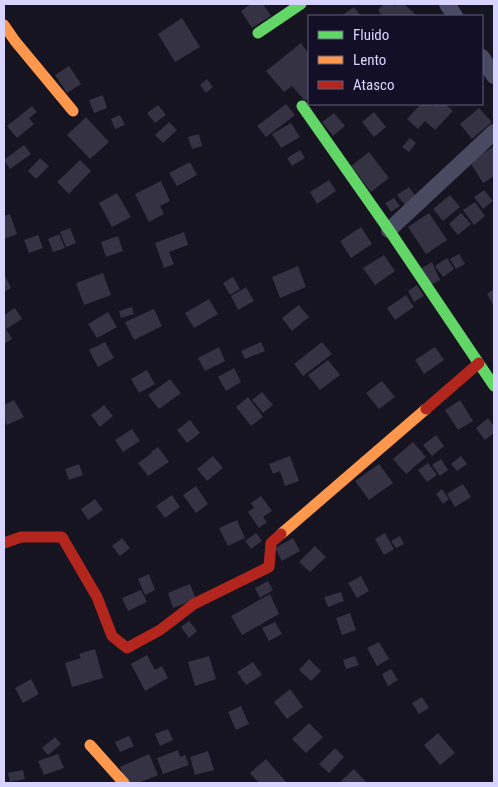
<svg xmlns="http://www.w3.org/2000/svg" width="498" height="787" viewBox="0 0 498 787" font-family="'Roboto Condensed',sans-serif">
<style>
.building{fill:#343243}
.lines{fill:none;stroke-linecap:round;stroke-linejoin:round}
.street{stroke:#4a4962;stroke-width:16}
.fast{stroke:#63d668;stroke-width:11}
.slow{stroke:#ff974d;stroke-width:11}
.jam{stroke:#b3261e;stroke-width:11}
</style>
<rect width="100%" height="100%" fill="#161421"/>
<!-- building -->
<path class="building" d="M251,4H263L271,16L252,28L241,11Z
M384,4H392L395,6L397,4H404L417,16H382L378,10Z
M354,7L361,16H341Z
M182,18L200,47L175,62L158,34Z
M301,43L309,54V97L305,101L292,86L284,92L266,71Z
M69,66L81,84L67,93L55,75Z
M207,79L213,87L206,93L200,85Z
M103,95L107,108L94,113L89,100Z
M286,104L295,115L266,137L257,126Z
M421,104H430L433,106L435,104H445L453,111L435,130L425,121L418,129L407,119Z
M158,105L166,115L155,123L147,113Z
M32,106L37,112L29,118L34,124L17,138L7,126Z
M479,108L492,122L472,139L460,124Z
M374,112L386,127L374,137L362,122Z
M334,113L345,126L333,136L322,122Z
M120,115L125,125L115,129L111,119Z
M86,117L109,142L90,159L67,135Z
M169,122L177,130L163,143L155,135Z
M291,123L300,137L281,148L272,134Z
M199,134L202,146L192,149L188,137Z
M410,138L416,143L409,152L402,147Z
M24,145L31,154L10,169L4,160Z
M494,146V176L483,183L470,162Z
M300,150L305,158L292,166L287,158Z
M369,152L389,178L371,192L351,166Z
M40,158L49,166L36,179L28,171Z
M80,160L91,171L69,194L57,182Z
M190,162L197,175L177,186L169,173Z
M329,180L336,191L317,204L310,192Z
M161,181L170,201L160,206L164,214L149,222L135,194Z
M409,187L416,197L405,205L397,195Z
M484,190L493,201L483,209L474,197Z
M117,193L131,217L112,227L99,203Z
M450,195L460,207L443,221L433,209Z
M394,198L400,206L391,212L385,203Z
M475,202L485,216L474,225L463,210Z
M429,213L447,240L426,254L408,227Z
M461,213L471,224L458,235L449,224Z
M10,214L17,234L4,239V216Z
M361,227L372,244L351,258L340,241Z
M70,228L76,243L66,247L60,232Z
M184,232L188,245L169,252L174,264L164,268L155,243Z
M59,234L65,248L53,252L48,239Z
M38,235L43,248L29,253L24,240Z
M118,236L123,251L106,257L101,242Z
M459,254L465,264L456,269L450,259Z
M384,255L395,271L375,285L363,268Z
M447,258L454,269L443,277L435,266Z
M432,262L440,280L429,286L420,269Z
M298,266L306,287L280,298L272,277Z
M4,273L11,288L4,292Z
M103,273L111,295L84,305L76,283Z
M233,277L240,289L230,295L223,283Z
M417,285L424,296L414,302L408,291Z
M246,287L254,301L238,310L231,296Z
M494,289V306L487,294Z
M406,295L414,307L395,320L387,308Z
M209,299L218,314L194,328L185,313Z
M299,305L309,317L292,331L282,318Z
M132,307L134,314L121,318L119,311Z
M15,308L22,319L6,329L12,339L4,344V315Z
M154,309L162,326L134,340L125,322Z
M108,312L117,327L97,338L88,324Z
M105,342L114,358L98,367L89,350Z
M261,342L265,351L245,359L241,351Z
M322,342L332,354L303,376L294,364Z
M219,347L225,361L205,371L198,358Z
M435,347L444,360L424,374L415,360Z
M328,360L340,375L320,390L308,375Z
M234,368L241,382L226,391L218,377Z
M147,370L155,384L139,393L131,379Z
M170,379L181,393L159,409L148,395Z
M382,381L395,397L379,409L366,393Z
M262,392L273,405L263,413L252,400Z
M248,397L263,417L251,426L236,407Z
M14,400L24,417L7,425L4,418V405Z
M460,400L473,421L458,430L445,410Z
M104,405L113,416L100,427L91,415Z
M488,418L494,426V433L485,440L476,428Z
M190,420L200,433L187,443L177,430Z
M132,429L140,441L123,452L115,440Z
M436,435L444,446L432,456L423,445Z
M413,442L426,457L406,474L393,459Z
M158,447L169,462L148,476L138,463L152,453L151,452Z
M213,456L223,468L207,481L197,469Z
M290,456L299,481L285,486L280,471L273,474L269,464Z
M461,456L467,464L457,471L451,464Z
M441,459L448,470L440,476L432,465Z
M428,463L437,475L427,482L418,470Z
M79,464L83,475L69,480L65,469Z
M379,464L393,483L369,500L355,481Z
M463,484L471,497L455,507L447,494Z
M196,486L208,504L196,513L183,495Z
M442,489L449,499L443,504L436,494Z
M172,495L180,507L165,518L156,506Z
M261,496L272,511L263,517L267,522L259,528L248,512L254,508L251,503Z
M95,499L103,510L88,520L81,509Z
M237,520L245,538L228,546L219,528Z
M256,533L262,541L251,549L245,541Z
M385,533L394,549L384,555L375,539Z
M400,536L404,544L396,548L391,541Z
M122,538L130,548L120,556L112,546Z
M293,538L300,551L282,561L275,548Z
M315,546L326,557L310,572L299,562Z
M149,574L155,590L145,595L138,579Z
M361,576L369,591L357,598L348,583Z
M268,581L273,590L260,598L255,588Z
M190,584L196,599L173,608L168,593Z
M141,590L147,602L128,611L122,598Z
M341,592L344,601L328,607L324,597Z
M270,594L279,614L242,635L231,616Z
M350,613L356,630L342,635L336,618Z
M189,621L197,631L189,638L181,627Z
M275,622L282,634L269,641L262,628Z
M379,642L389,659L377,666L367,648Z
M95,649L103,678L72,687L65,663L81,658L79,654Z
M147,655L155,670L162,666L168,678L145,691L131,664Z
M209,656L216,679L195,686L188,662Z
M355,656L359,665L346,669L343,660Z
M309,659L321,671L311,681L299,670Z
M253,662L262,675L246,685L237,672Z
M391,669L398,680L388,686L382,674Z
M31,679L39,694L23,703L15,688Z
M290,689L303,707L287,719L274,702Z
M422,697L429,708L419,714L412,703Z
M241,706L249,724L236,730L228,712Z
M309,723L323,737L306,753L292,739Z
M168,729L173,740L160,746L155,734Z
M438,733L455,753L440,765L424,745Z
M129,736L134,746L120,752L115,742Z
M55,737L61,744L48,755L42,748Z
M335,748L344,757L329,773L319,764Z
M178,750L180,757L185,755L189,765L163,774L157,758Z
M208,751L214,770L195,775L190,757Z
M58,754L64,768L44,775L38,761Z
M149,754L158,775L138,783H127L120,767Z
M266,759L287,783H259L250,773Z
M354,769L367,783H339Z
M23,770L25,779L10,782L8,773Z"/>
<g class="lines">
<!-- street -->
<path class="street" d="M447,4L455,16
M482,57L494,76
M389,230L494,132"/>
<!-- fast -->
<path class="fast" d="M258,33L301,4
M302,106L389,230L494,386"/>
<!-- slow -->
<path class="slow" d="M4,25L15,41L73,111
M281,534L426,409
M90,745L124,783"/>
<!-- jam -->
<path class="jam" d="M426,409L479,363
M4,543L21,537H62L97,597L112,636L127,648L160,630L194,604L269,567L271,543L281,534"/>
</g>
<!-- border -->
<rect width="498" height="787" fill="none" stroke="#d9d4ff" stroke-width="10"/>
<!-- legend -->
<rect x="308" y="15" width="175" height="90" fill="#130f26" stroke="#625e7d"/>
<rect x="318" y="31" width="25" height="8" fill="#63d668" stroke="#625e7d"/>
<text x="353" y="40" font-size="15" fill="#d9d4ff">Fluido</text>
<rect x="318" y="56" width="25" height="8" fill="#ff974d" stroke="#625e7d"/>
<text x="353" y="65" font-size="15" fill="#d9d4ff">Lento</text>
<rect x="318" y="81" width="25" height="8" fill="#b3261e" stroke="#625e7d"/>
<text x="353" y="90" font-size="15" fill="#d9d4ff">Atasco</text>
</svg>
